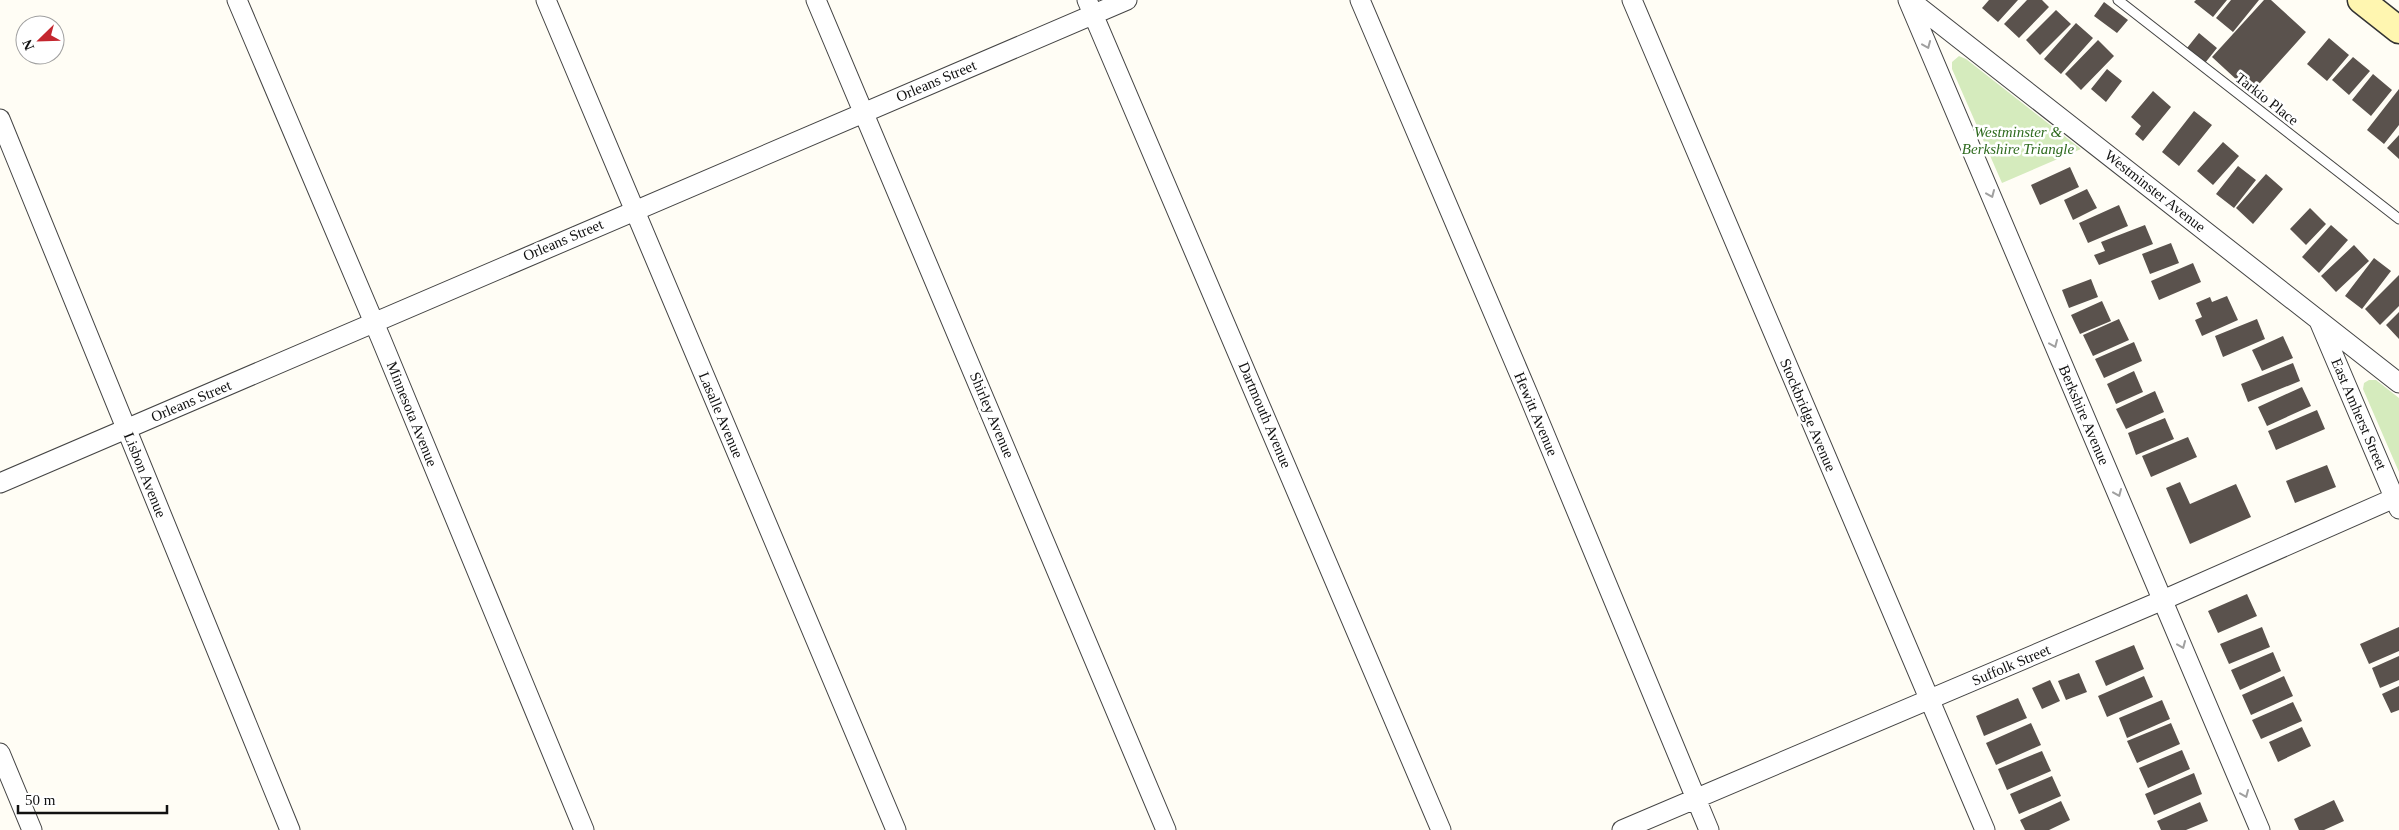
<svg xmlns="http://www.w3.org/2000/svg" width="2399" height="830" viewBox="0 0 2399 830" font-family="Georgia,serif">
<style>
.green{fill:#d5ebbd}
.building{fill:#5a524d}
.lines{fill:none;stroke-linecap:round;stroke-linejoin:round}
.lane-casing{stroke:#444;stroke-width:11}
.street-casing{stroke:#444;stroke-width:21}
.secondary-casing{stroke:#333;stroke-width:29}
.lane{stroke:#fff;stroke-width:9}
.street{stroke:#fff;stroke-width:19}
.secondary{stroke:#fff6b0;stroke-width:26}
.oneway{stroke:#a0a0a0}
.labels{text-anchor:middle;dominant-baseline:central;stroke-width:5;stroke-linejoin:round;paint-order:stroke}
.street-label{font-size:15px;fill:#111;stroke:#fff}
.park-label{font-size:15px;font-style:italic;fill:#2f6b1f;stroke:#fff}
</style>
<rect width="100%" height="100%" fill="#fffdf5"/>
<!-- green -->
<path class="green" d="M1959,56L1966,59L2081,149L2002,183L1952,69V62Z
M2369,380H2376L2399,398V472L2363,389L2364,383Z"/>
<!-- building -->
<path class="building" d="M1989,0H2018L1998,22L1982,8Z
M2027,0H2042L2049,7L2019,38L2004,24Z
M2196,0H2227L2213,17L2194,2Z
M2231,0H2259L2233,32L2216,18Z
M2264,0H2271L2306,32L2251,93L2212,57Z
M2104,2L2128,20L2117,33L2094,16Z
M2056,10L2071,24L2040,55L2026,40Z
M2076,23L2093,38L2061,74L2044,59Z
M2199,33L2217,48L2205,63L2187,48Z
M2329,38L2349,55L2327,81L2307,64Z
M2098,40L2114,56L2081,90L2065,74Z
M2353,57L2370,71L2349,95L2332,80Z
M2107,69L2122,81L2106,102L2091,89Z
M2373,74L2392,90L2371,116L2352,100Z
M2399,89V125L2384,144L2367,130Z
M2153,91L2171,107L2143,141L2135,134L2141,126L2131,117Z
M2194,111L2212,125L2179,166L2162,152Z
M2399,135V159L2387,148Z
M2223,142L2239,156L2213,185L2197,171Z
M2238,166L2256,180L2234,208L2216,194Z
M2070,167L2079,187L2040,205L2031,185Z
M2266,174L2283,189L2253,224L2236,208Z
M2087,189L2097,208L2073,220L2064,200Z
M2119,205L2128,226L2088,243L2079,223Z
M2310,208L2326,224L2306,245L2290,229Z
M2145,225L2153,244L2099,265L2094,255L2105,251L2101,242Z
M2331,225L2348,240L2319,273L2302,257Z
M2171,243L2179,263L2150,274L2142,254Z
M2354,245L2369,261L2336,292L2321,276Z
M2374,258L2391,271L2362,309L2345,296Z
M2193,263L2201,282L2159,300L2151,281Z
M2399,275V306L2380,325L2365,309Z
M2091,279L2098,297L2069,308L2062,290Z
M2227,296L2238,320L2202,336L2195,320L2202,317L2196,303L2210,297L2212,302Z
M2102,301L2111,321L2080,334L2071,315Z
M2399,312V339L2386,325Z
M2119,319L2129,340L2093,356L2083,335Z
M2257,319L2265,339L2223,357L2215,336Z
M2283,336L2293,358L2262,371L2252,350Z
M2134,342L2142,361L2104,378L2095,359Z
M2293,363L2300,381L2248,402L2241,384Z
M2134,371L2143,392L2116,404L2107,384Z
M2302,387L2311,406L2267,426L2258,407Z
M2155,391L2164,412L2126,429L2116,409Z
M2317,410L2325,429L2276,450L2268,431Z
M2165,418L2174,439L2136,455L2128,433Z
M2188,437L2197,457L2151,477L2142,456Z
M2327,465L2336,487L2295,503L2286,481Z
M2180,482L2190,504L2236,484L2251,517L2190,544L2166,488Z
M2247,594L2257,616L2218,633L2208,611Z
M2262,627L2270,647L2229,664L2220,644Z
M2399,627V651L2369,664L2360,644Z
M2134,645L2144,669L2106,686L2095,661Z
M2273,652L2281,671L2240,690L2231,670Z
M2399,656V680L2380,688L2372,668Z
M2079,673L2087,692L2066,700L2058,681Z
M2144,676L2153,697L2107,717L2098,696Z
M2284,676L2293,696L2251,715L2242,695Z
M2050,680L2060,701L2042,709L2032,688Z
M2399,686V710L2391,713L2382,694Z
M2018,698L2027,718L1984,736L1976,716Z
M2162,700L2170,719L2127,738L2119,718Z
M2293,702L2302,721L2261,739L2252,720Z
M2031,723L2041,745L1996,765L1986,743Z
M2171,723L2180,744L2137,763L2127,741Z
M2302,727L2311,746L2278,762L2269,742Z
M2182,750L2190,769L2148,788L2139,768Z
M2042,751L2051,771L2007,790L1998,769Z
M2194,773L2202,794L2154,815L2145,794Z
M2052,776L2061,796L2019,814L2010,794Z
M2334,800L2344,821L2324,830H2299L2294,819Z
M2061,801L2070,820L2049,830H2025L2020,820Z
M2200,802L2208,821L2186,830H2161L2157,821Z"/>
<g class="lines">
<defs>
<path id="lane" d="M2118,0L2399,219"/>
<path id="street" d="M237,0L381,339L584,830
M546,0L896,830
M816,0L1166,830
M1087,0L1441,830
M1360,0L1528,394L1709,830
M1632,0L1985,830
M1908,0L2260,830
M1910,0L2399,383
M0,119L290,830
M2319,321L2399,509
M0,483L1127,0
M0,753L32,830
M1622,830L2163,600L2399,496"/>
<path id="secondary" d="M2361,0L2399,30"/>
</defs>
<!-- lane casing -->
<use href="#lane" class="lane-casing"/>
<!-- street casing -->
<use href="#street" class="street-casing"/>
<!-- secondary casing -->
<use href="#secondary" class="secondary-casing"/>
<!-- lane -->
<use href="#lane" class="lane"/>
<!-- street -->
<use href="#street" class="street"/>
<!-- secondary -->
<use href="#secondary" class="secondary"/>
</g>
<!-- one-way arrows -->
<defs><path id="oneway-chevron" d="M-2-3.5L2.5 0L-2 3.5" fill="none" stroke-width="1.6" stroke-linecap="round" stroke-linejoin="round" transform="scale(1.25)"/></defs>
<g class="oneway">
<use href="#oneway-chevron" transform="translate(1927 45) rotate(67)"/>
<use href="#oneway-chevron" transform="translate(1991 194) rotate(67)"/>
<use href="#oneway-chevron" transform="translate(2054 344) rotate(67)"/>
<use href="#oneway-chevron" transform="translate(2118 493) rotate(67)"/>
<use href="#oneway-chevron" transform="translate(2182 645) rotate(67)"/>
<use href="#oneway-chevron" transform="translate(2245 794) rotate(67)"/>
</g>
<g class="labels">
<!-- street labels -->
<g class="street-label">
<text transform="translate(936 81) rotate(-23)">Orleans Street</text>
<text transform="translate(2267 99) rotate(38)">Tarkio Place</text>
<text transform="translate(2155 191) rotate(38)">Westminster Avenue</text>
<text transform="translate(563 240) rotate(-23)">Orleans Street</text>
<text transform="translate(191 401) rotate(-23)">Orleans Street</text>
<text transform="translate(412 414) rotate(68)">Minnesota Avenue</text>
<text transform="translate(1536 414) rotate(67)">Hewitt Avenue</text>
<text transform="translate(2359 414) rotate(67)">East Amherst Street</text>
<text transform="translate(721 415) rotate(67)">Lasalle Avenue</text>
<text transform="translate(992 415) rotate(67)">Shirley Avenue</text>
<text transform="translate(1265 415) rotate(67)">Dartmouth Avenue</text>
<text transform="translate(1808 415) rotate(67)">Stockbridge Avenue</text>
<text transform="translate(2084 415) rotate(67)">Berkshire Avenue</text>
<text transform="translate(145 475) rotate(68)">Lisbon Avenue</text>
<text transform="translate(2011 665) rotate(-23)">Suffolk Street</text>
</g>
<!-- park labels -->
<g class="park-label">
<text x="2018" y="132">Westminster &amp;<tspan x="2018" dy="17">Berkshire Triangle</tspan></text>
</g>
</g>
<!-- north arrow -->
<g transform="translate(40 40) rotate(247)"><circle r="24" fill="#ffffff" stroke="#a0a0a0"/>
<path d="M0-4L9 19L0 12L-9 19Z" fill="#c4262e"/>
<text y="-8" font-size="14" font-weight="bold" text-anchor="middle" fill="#111111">N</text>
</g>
<!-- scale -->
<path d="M18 805v8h149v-8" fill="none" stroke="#111111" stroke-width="2.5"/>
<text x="25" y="805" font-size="15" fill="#111111" stroke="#ffffff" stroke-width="4" paint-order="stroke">50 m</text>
</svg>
